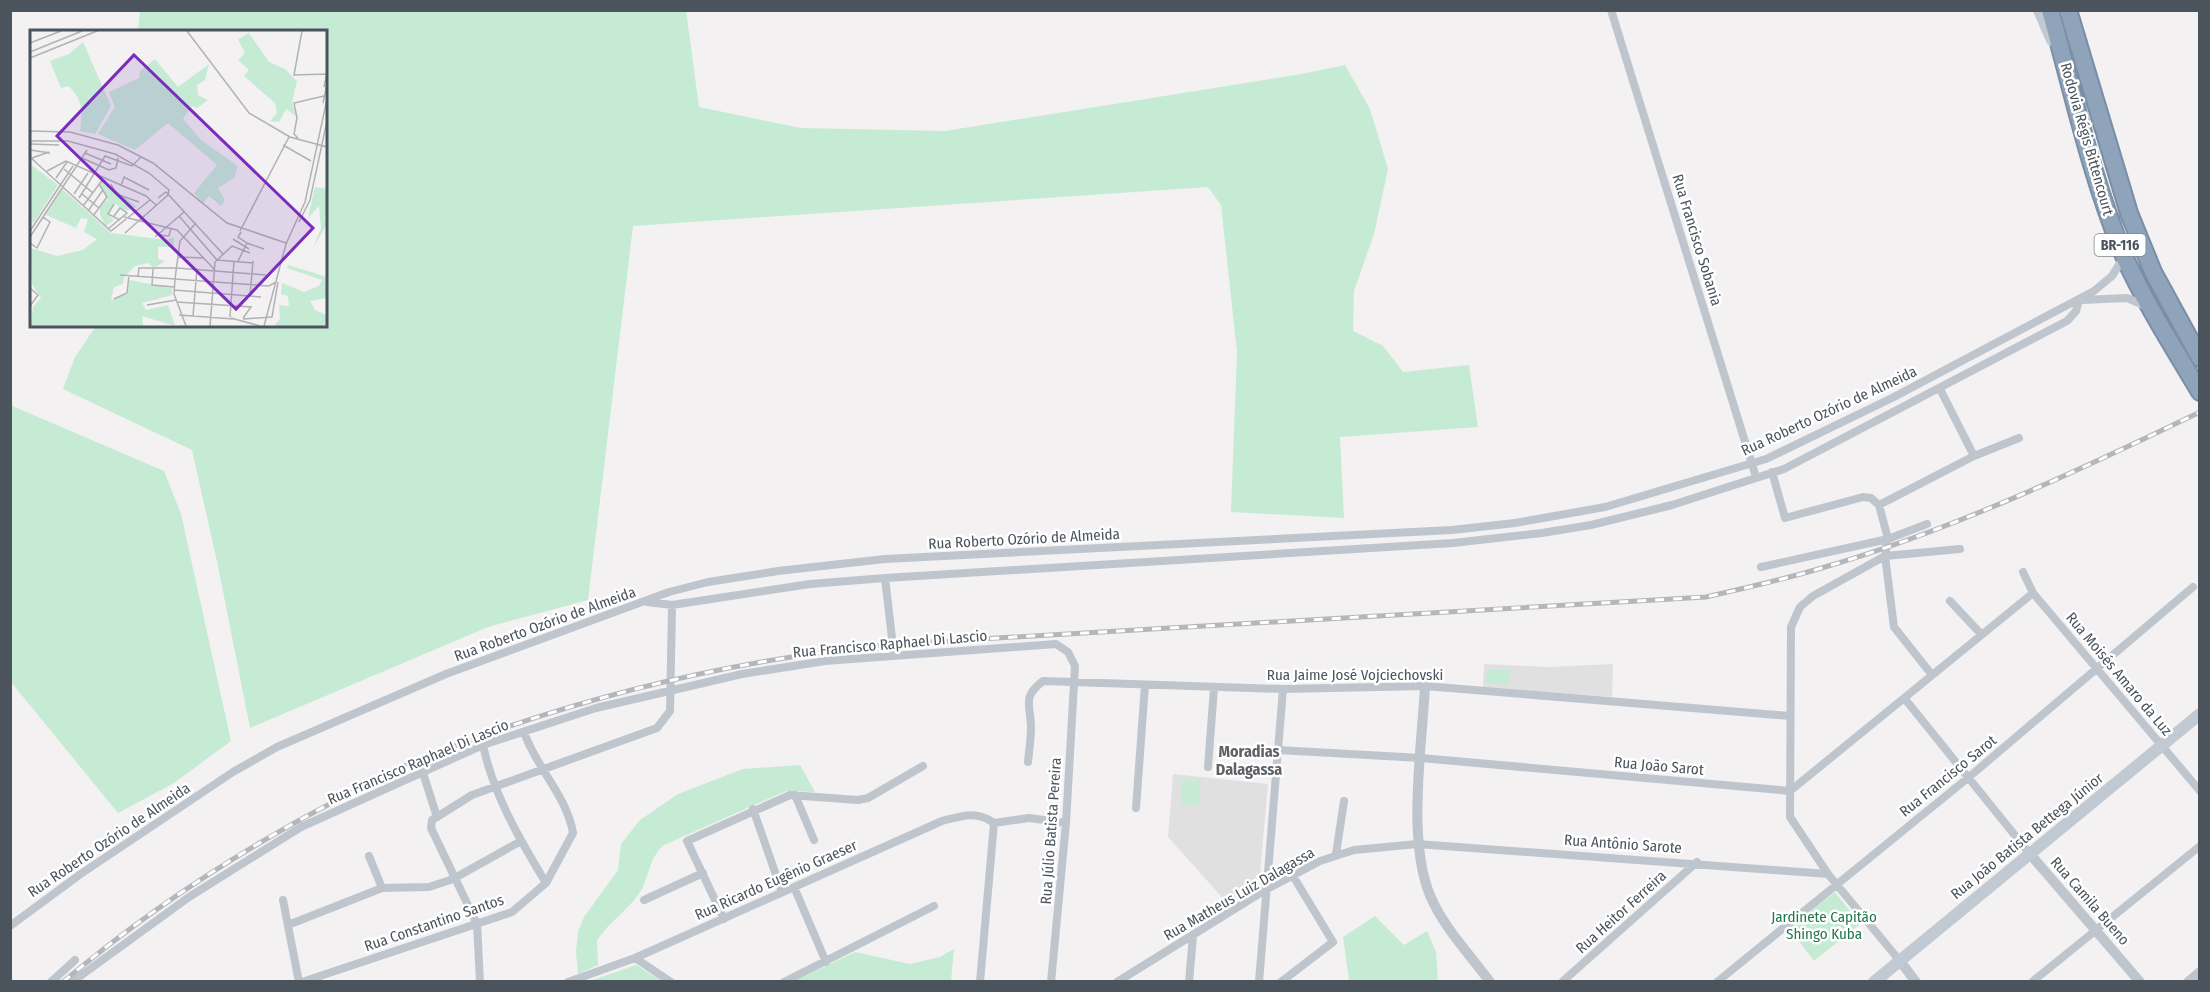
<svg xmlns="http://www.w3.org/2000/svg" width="2210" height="992" viewBox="0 0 2210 992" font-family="'Fira Sans Condensed',sans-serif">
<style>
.education{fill:#e1e0e1}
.green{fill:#c5ebd5}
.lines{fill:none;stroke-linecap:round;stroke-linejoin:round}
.motorway-casing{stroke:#7a8ea6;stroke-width:20}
.minor{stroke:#bfc5cc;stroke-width:8}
.tertiary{stroke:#bfc5cc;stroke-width:10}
.secondary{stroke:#c1c9d2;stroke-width:12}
.motorway{stroke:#8fa3ba;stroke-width:16}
.rail-casing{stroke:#b4b6bb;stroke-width:5}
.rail{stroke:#fff;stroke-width:3;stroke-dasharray:9;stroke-linecap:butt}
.labels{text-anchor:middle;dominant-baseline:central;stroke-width:5;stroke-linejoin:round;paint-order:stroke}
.shield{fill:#fff;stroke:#81878e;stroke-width:1.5}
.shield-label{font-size:14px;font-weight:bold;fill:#4b545d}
.street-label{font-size:15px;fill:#4b545d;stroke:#fff}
.park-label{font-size:15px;fill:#22784e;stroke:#fff}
.neighbourhood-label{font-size:16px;font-weight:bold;fill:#5e6165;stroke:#fff}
.inset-road{fill:none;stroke:#b0b2b6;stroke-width:1.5}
.view{fill:#7b2cbf;fill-opacity:0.15;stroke:#7b2cbf;stroke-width:3}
.inset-edge{fill:none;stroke:#4b545d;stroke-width:3}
</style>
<rect width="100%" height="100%" fill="#f3f1f1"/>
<!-- education -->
<path class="education" d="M1484,664L1549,667L1613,664L1612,697L1483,687Z
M1173,774L1268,784L1259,885L1228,904L1168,837Z"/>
<!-- green -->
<path class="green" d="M686,10L699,107L800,128L945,131L1302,74L1345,65L1370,109L1388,169L1374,234L1354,291L1353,331L1383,346L1403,372L1469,365L1478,427L1340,437L1344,518L1231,512L1237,352L1221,205L1208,187L633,226L588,600L488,627L250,728L218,566L192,450L63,389L75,357L96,326H326V32L138,31L140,11Z
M10,405L164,471L181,514L231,741L174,783L118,813L11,682Z
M1487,669L1510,670L1509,685L1486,683Z
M800,765L815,792L786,791L664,845C650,857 650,871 643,887C632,908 609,921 597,941L598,965L578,974L576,951L578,932L584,917L618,870L621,844L640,820L678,794L743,769Z
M1182,780L1201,781L1199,805L1181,804Z
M1835,892L1860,924L1814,961L1789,928Z
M1375,916L1404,945L1427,931L1436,952L1438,978L1435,982L1346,981L1349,979L1343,937Z
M954,949L951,981L792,982L855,952L910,964L940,957Z
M636,965L662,981H590Z"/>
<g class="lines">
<defs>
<path id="motorway" d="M2050,10C2073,92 2091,177 2124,256C2145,303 2174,348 2200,392
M2068,10L2129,213L2153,272L2200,358"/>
</defs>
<!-- motorway casing -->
<use href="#motorway" class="motorway-casing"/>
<!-- minor -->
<path class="minor" d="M1611,10L1756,477
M2082,300L2127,298L2146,306
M1940,389L1974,456
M1772,472L1785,518L1863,497L1871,498L1879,505L1888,539L1885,556L1894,627L1932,675
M1879,505L1974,456L2019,438
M1761,567L1888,539L1927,524
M2023,572L2033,593L2200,791
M885,578L894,655
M1950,601L1981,634
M647,602L672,605L810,584L885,578L1453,543L1542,533L1591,525L1672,505L1784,469L2067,321L2076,311L2079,300
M1905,699L2030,854
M483,745C493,794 520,840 546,883
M1278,750L1421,758L1790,791L2033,593
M1028,762C1029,751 1031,739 1031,728C1031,705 1021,698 1043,681L1283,689L1425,686L1790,716
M1208,767L1214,688
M423,773L437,817
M795,795L814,840
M1136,808L1145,685
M753,809L782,892
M994,823L1029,818L1066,823
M1336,854L1344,801
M369,856L382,888
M794,887L826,962
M283,900L299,982
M644,900L703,873
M724,919L687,841L790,795L858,800L868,798L923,766
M288,925L382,888L429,887L453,879L521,841
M10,926L82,873L233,772L277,747L446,674L669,592L708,582L778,571L885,559L1452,530L1515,523L1605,507L1766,459L1892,398L2094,291L2112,276L2124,257
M635,958L671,982
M1900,961L1828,874L1790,817L1791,627L1800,607L1813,596L1885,556L1960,549
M51,982L75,960
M72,982L189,897L301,827L483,745L596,708L742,674L825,661L1056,644L1068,652L1075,666L1066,823L1051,982
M302,982L512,912L546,883L573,833C567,796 535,766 524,732
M480,982L477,924L431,828L432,820L472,795L657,728L670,711L672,605
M568,982L635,958L942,821C961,816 977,810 994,823
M784,982L934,906
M980,982L994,823
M1117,982L1265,890L1320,861L1354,850L1417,844L1828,874
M1189,982L1193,936
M1259,982L1283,689
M1281,982L1333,942L1293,876
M1562,982L1697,862
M1717,982L1969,777L2193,587
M2032,982L2200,846"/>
<!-- tertiary -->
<path class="tertiary" d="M1425,686C1422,748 1405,849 1434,904C1448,932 1471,956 1490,982
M2030,854L2140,982
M1900,961L1916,982
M2188,982L2200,972"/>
<!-- secondary -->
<path class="secondary" d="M2039,10L2052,40
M1874,982L2200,714"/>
<!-- motorway -->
<use href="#motorway" class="motorway"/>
<defs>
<path id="rail" d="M63,982C148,910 242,849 341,798C364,787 387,773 411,763C565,700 728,660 894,644L1706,597C1746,588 1786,579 1825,567C1952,530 2080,470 2200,412"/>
</defs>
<!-- rail casing -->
<use href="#rail" class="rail-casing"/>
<!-- rail -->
<use href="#rail" class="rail"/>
</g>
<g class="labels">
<!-- shield labels -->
<rect class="shield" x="2094.5" y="234" width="51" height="22" rx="4.5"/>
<g class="shield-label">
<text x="2120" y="245">BR-116</text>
</g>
<!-- street labels -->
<g class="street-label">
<text transform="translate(2087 139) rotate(74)">Rodovia Régis Bittencourt</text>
<text transform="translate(1697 240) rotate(73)">Rua Francisco Sobania</text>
<text transform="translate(1829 411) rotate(-25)">Rua Roberto Ozório de Almeida</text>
<text transform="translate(1024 539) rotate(-3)">Rua Roberto Ozório de Almeida</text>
<text transform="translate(545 624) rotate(-20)">Rua Roberto Ozório de Almeida</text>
<text transform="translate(890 644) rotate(-5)">Rua Francisco Raphael Di Lascio</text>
<text transform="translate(2119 674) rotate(50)">Rua Moisés Amaro da Luz</text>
<text x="1355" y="675">Rua Jaime José Vojciechovski</text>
<text transform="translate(418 762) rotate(-23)">Rua Francisco Raphael Di Lascio</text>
<text transform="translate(1659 766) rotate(5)">Rua João Sarot</text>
<text transform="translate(1948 776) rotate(-39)">Rua Francisco Sarot</text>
<text transform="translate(1051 831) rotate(-86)">Rua Júlio Batista Pereira</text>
<text transform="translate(2027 836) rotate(-39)">Rua João Batista Bettega Júnior</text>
<text transform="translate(109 840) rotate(-34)">Rua Roberto Ozório de Almeida</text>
<text transform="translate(1623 844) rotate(4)">Rua Antônio Sarote</text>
<text transform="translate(776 880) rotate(-24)">Rua Ricardo Eugênio Graeser</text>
<text transform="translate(1239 894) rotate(-30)">Rua Matheus Luiz Dalagassa</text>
<text transform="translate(2090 901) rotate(49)">Rua Camila Bueno</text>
<text transform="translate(1621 912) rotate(-42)">Rua Heitor Ferreira</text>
<text transform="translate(434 923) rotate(-19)">Rua Constantino Santos</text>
</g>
<!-- park labels -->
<g class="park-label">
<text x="1824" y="917">Jardinete Capitão<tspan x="1824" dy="17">Shingo Kuba</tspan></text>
</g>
<!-- neighbourhood labels -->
<g class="neighbourhood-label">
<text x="1249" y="751">Moradias<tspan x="1249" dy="18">Dalagassa</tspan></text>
</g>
</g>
<!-- overview -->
<g transform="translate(30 30)">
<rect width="297" height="297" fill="#f3f1f1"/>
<path d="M219,3L239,32L255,39L267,51L262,72L266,86L256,79L249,92L240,91L247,83L245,73L214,46L219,40L208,30L215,23L208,9ZM53,12L81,76L65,104L50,101L52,79L47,66L39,56L31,58L20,31L39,24ZM125,29L148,57L179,34L175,50L167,55L168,65L178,70L167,78L162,76L153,89L171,110L208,136L204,148L188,158L195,170L191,176L179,166L173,173L164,163L187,135L138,93L105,120L68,104L85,77L79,62L109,48L110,41ZM0,134L28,155L4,192H0ZM73,150L107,177L96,181L85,174L77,184L84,190L76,196L70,185V178L76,170L79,172L70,154ZM285,157L297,159V194L283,218L291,198L289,176L278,188ZM32,159L81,203L137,210L144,207V217H128V229L135,231L124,238L118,233L105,236L94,247L93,254L84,257L81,270L98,264L99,250L142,258V265L112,273L116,280L138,275L145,296L112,286L113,296H1L3,277L11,268L2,254L0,218L27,226L53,220L67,209L54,202L58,189L51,188L46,198L16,185ZM258,235L297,247L296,268L280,271L285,280L297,285V296H244L250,289L249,275L259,276L258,266L251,264L252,253L274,262L289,256L292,250L257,238Z" fill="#c5ebd5"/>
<path class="inset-road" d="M157,1L219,83L260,107L297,117M272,1L264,45L297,44L294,57M0,13L31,1M0,22L52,1M0,28L67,1M293,73L297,54M0,101L40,102L88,115L123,133L197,193L256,213M268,108L264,104L267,88L264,73L294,66M0,111H38L85,124L119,143L139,160L138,165M0,114L29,115M253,115L281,131M0,120L20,123M55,123L81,134M0,127L81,201L120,170M2,128L19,122M52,128L79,140L86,138L88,128M34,139L63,163M17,141L36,131L116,166L126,175M26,148L37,132M81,154L86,164L109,172M91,156L94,147L119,160M44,164L58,143M52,164L69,178M49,168L75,126L102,136L111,127M128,168L136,162L193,224M84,174L78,184L90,190M53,176L73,149M58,181L73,160M63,186L77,167L69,154M149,186L187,230L223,233M94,187L147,200L184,239M269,192L280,170L297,91M78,199L97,183L90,178L84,186M0,201L43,136M210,201L259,107M211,202L208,207L217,213L234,219M95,203L138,165M128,205L139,206L141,198M0,207L57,120M125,207L154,182M203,209L219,219M0,213L7,218L20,192L13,187M148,227L174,228M208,231L217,213M123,239L122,255L144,257M90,245L145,249L150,211L166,193M108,246L109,238H147L236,245M0,258L8,265L0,276M144,260L231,267M220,266L223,231M84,269L97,263L99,245M147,272L221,277L213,288M117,275L146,270M149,285L204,289M163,286L167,239M200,287L204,231M201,288L230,296M213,289L242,287L248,252M156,296L144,264L145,249L239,256L246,252M180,296L185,232L202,216L220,223M234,296L256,214L275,172L297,69"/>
<path class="view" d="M104,25L283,198L206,279L27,106Z"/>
<rect width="297" height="297" class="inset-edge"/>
</g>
<!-- border -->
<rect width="2210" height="992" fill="none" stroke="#4b545d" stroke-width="24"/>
</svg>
